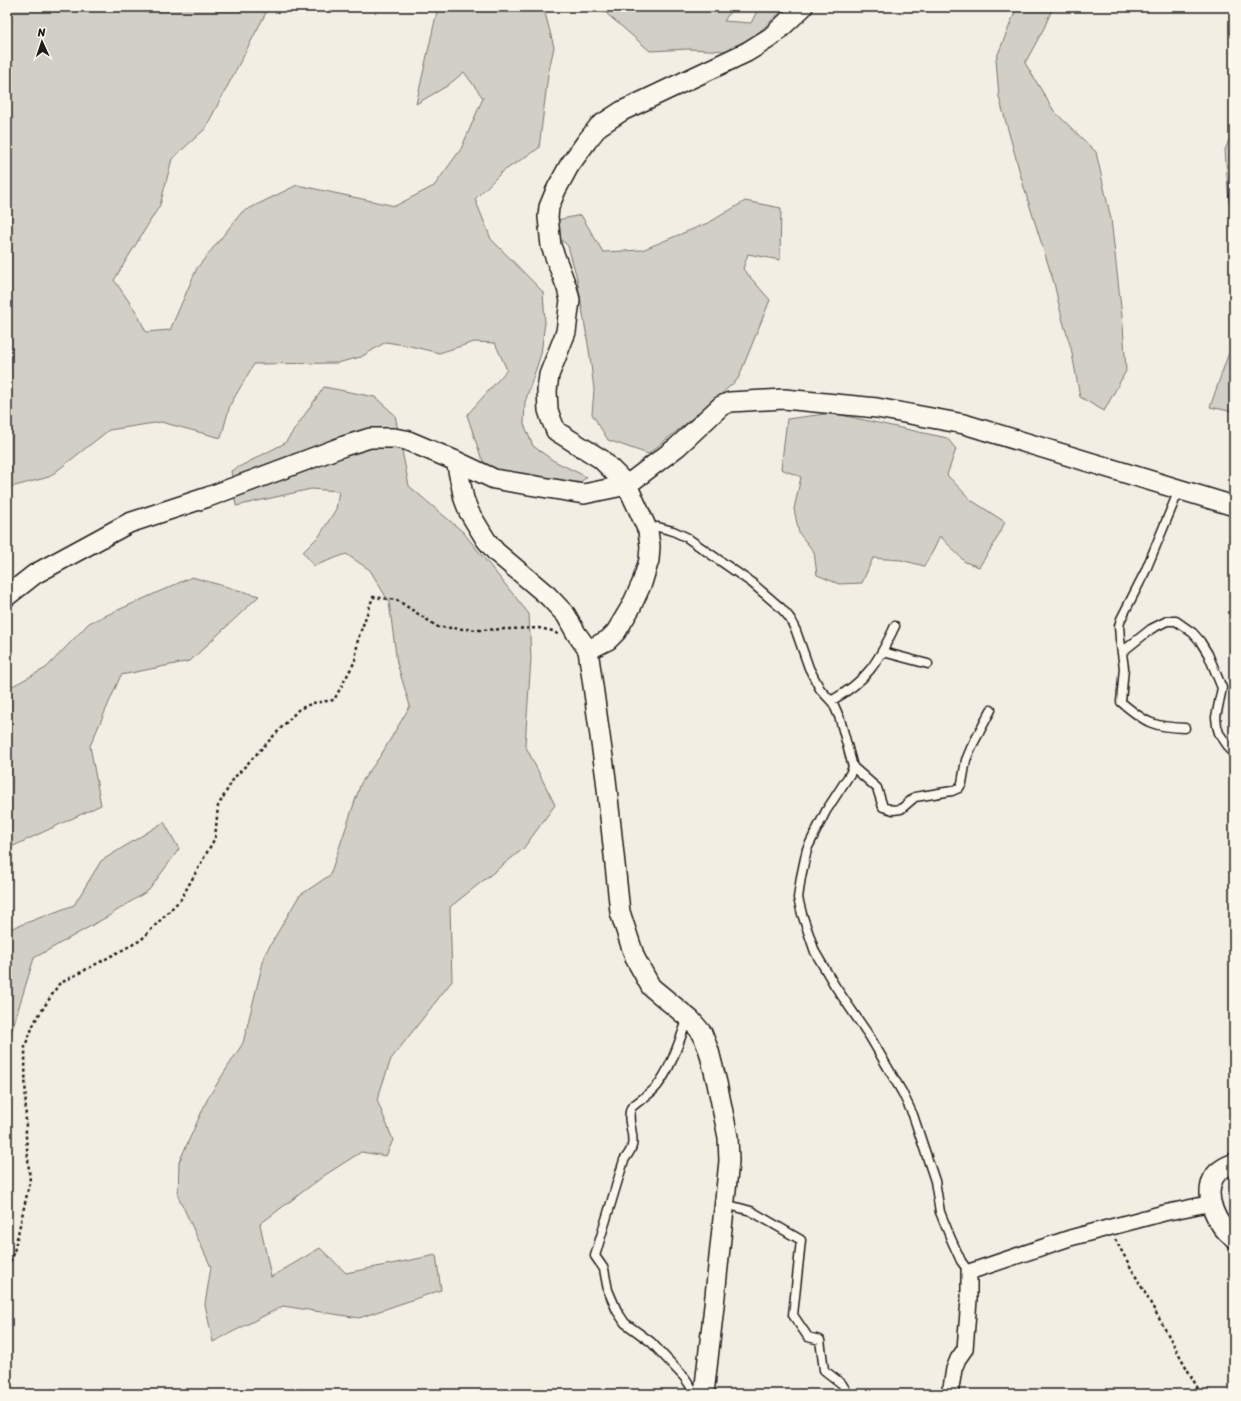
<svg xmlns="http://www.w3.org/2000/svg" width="1241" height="1401" viewBox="0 0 1241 1401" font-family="Sriracha,sans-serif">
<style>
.green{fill:#d2cfc6;stroke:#777671}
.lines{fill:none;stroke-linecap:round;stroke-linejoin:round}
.service-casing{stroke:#1c1c1c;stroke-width:11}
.minor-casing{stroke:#1c1c1c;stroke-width:18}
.tertiary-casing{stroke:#1c1c1c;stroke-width:22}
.path{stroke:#1c1c1c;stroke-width:2.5;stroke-dasharray:3 3;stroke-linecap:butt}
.service{stroke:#fbf7ec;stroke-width:8}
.minor{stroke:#fbf7ec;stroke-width:15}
.tertiary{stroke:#fbf7ec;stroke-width:19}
</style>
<rect width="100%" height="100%" fill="#f2eee4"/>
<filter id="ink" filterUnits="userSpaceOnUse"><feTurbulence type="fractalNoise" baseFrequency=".025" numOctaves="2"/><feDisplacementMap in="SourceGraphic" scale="8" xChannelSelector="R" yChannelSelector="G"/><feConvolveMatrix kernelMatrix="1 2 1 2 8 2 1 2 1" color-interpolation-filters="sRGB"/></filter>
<g filter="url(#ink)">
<!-- green -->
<path class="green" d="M7,7H269L205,129L172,159L160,205L114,280L137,313L146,332L170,330L197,268L242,212L297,185L395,206L434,186L461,149L483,98L464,72L447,86L416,104L438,7H545L544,9L554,47L548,75L539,148L502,172L475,199L491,239L543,292L545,322L541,354L525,402L524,424L533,446L554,461L587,477L578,484L488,468L481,457L467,415L507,370L495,343L474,342L439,353L410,346L386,342L361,357L337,363L254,364L230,405L221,438L161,422L109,430L49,477L7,488Z
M599,7H733L724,21L751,23L759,7H786L757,34L727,51L689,49L650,51Z
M1017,7H1053L1044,28L1025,63L1054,111L1096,152L1111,219L1123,325L1126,371L1104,411L1080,397L1071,348L1062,318L1054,283L1025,191L999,97L996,59Z
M1234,127V213L1229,202L1225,150Z
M745,201L781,208L780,260L748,254L743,269L770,300L738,379L703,410L648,454L608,440L592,414L594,390L590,356L577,278L568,246L543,223L581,215L603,252L642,250L710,222Z
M1234,338V412L1210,407Z
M324,387L375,397L395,415L409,486L463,532L529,614L531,659L525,745L555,805L523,849L450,907L452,981L391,1059L377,1100L393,1140L386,1156L361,1152L325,1175L260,1224L271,1277L320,1248L346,1273L436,1255L441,1290L359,1318L283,1306L213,1342L205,1304L211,1267L178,1196L179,1162L208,1098L243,1043L265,954L299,896L330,875L361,783L381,755L410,706L397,663L389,602L370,570L346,554L314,566L303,552L320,535L336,509L339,491L311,489L236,506L231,471L285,443Z
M832,413L947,438L956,449L947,475L971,500L1005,522L994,544L979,567L965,562L940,536L933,551L924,566L901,560L873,558L862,583L839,584L817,575L814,552L799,533L794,509L801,477L781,469L787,419Z
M192,577L259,596L190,661L121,675L90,746L101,805L7,849V689L46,668L89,623Z
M164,822L179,849L149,890L107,917L34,958L7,1046V930L74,905L101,861Z"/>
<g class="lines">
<defs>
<path id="service" d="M1179,490L1145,572L1121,619L1119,626L1120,639L1124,668L1121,702C1146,723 1153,727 1185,728
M647,529L658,527L673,531L686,537L752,583L781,608L789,617L796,631L809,668L820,689L833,703L840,719L853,767L850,774L826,811L807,849L801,877L798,898L802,914L815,952L835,986L870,1037L902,1092L913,1115L935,1181L940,1212L951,1239L961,1261L969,1272
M883,652L928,664
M1122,652L1151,629L1167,621H1176L1193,633L1200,641L1208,654L1222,688L1216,717L1217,726L1219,733L1234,755
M831,701C867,681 878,662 895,626
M853,767L877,788L883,807L893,810L901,809L915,797L952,791L959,788L962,783L966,760L971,748L991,710
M688,1018C679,1041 672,1067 657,1086C650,1095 639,1100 631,1108C626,1121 635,1133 632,1146C631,1151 627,1156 624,1160L595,1256L604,1269L608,1290L617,1311L625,1323L651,1342L685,1378L693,1390L694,1394
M725,1204L751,1211L801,1240L793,1315L808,1337L820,1340L824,1370L842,1384L848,1394"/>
<path id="minor" d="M947,1394L951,1388L954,1369L958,1359L965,1349L969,1300V1272L1070,1238L1164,1213L1212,1203"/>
<path id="tertiary" d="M456,461L464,499L469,512L486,540L496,552L548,596L566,615L576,633L588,650L606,779L620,912L635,958L651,987L691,1020L702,1033L709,1051L717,1083L728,1137L729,1161L713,1315L704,1394
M7,596L35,574L129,523L208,497L344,446L370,438H394L406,440L456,461L494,479L584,494L627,485L677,447L721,406L730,402L784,399L877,408L964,424L1234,506
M588,650L608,640L616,632L631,607L642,583L649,560L650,546L648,531L640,513L627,485L601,459L556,431L551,419L548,410L547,391L549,375L566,332L570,300L567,288L551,246L548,217L549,207L556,190L569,166L587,141L599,126L622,111L747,52L771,37L803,7
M1234,1163C1227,1166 1218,1170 1214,1177C1203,1197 1217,1226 1234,1238"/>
</defs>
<!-- service casing -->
<use href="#service" class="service-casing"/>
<!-- minor casing -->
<use href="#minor" class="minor-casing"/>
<!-- tertiary casing -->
<use href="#tertiary" class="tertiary-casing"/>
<!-- path -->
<path class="path" d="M1115,1239L1201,1394
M7,1267L13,1256L30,1181L26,1137L25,1046L35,1021L59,984L141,940L181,899L215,838L218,806L234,778L299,709L313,703L334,700L355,661L358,639L373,597L397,600L438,627L478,630L539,628L553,631L559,635"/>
<!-- service -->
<use href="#service" class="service"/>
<!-- minor -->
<use href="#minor" class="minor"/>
<!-- tertiary -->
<use href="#tertiary" class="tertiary"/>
</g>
</g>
<!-- margin -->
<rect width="1241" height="1401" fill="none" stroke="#fbf7ec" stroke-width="24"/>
<rect x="12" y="12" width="1217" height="1377" fill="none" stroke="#1c1c1c" stroke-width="1.5" filter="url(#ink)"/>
<!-- north arrow -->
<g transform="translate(42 42) rotate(357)" stroke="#fbf7ec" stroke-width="3" paint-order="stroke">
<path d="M0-3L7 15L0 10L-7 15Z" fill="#1c1c1c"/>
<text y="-6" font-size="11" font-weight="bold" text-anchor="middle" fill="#1c1c1c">N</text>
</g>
</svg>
